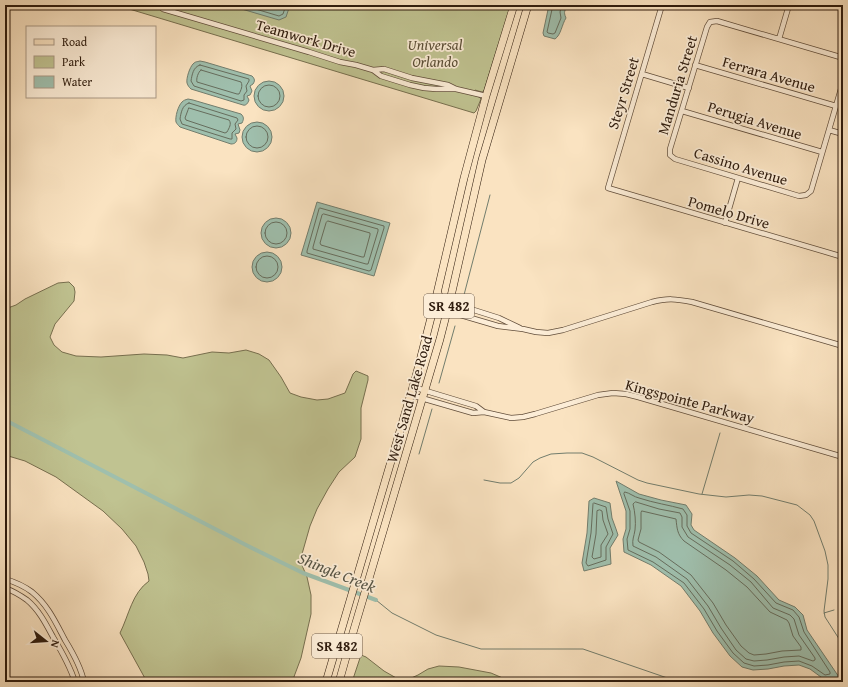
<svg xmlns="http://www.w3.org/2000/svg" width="848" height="687" viewBox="0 0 848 687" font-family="'Gentium Book Plus',serif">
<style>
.green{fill:#c0c391;stroke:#776f4f}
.water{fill:#9fbfad;stroke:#727d6d}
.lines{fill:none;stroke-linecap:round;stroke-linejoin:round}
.shore{stroke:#666d5d;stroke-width:1}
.stream{stroke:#727d6d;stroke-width:1}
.canal{stroke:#9fbfad;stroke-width:4}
.street-casing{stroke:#614d3a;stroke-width:6}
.secondary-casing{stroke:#2e1b0d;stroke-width:8}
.primary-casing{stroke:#2e1b0d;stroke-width:8}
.street{stroke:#fcedd7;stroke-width:4.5}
.secondary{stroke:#fcedd7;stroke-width:7}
.primary{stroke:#fae3c1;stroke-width:7}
.labels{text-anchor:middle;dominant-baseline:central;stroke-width:3.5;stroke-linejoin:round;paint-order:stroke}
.shield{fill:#fcedd7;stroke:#6c5a4a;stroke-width:1}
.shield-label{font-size:14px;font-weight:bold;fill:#2e1b0d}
.street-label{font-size:15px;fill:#2e1b0d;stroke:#fcedd7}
.park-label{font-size:15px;font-style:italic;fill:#5a4d35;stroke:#fcedd7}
.water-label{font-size:16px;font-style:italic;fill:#565445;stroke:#fcedd7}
</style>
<rect width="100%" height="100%" fill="#fae3c1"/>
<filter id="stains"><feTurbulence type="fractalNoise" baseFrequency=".005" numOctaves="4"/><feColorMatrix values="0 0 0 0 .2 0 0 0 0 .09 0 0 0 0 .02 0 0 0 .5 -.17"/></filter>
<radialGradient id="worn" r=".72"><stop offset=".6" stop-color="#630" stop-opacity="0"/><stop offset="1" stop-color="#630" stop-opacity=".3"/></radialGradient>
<!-- green -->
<path class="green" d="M116,5H511L484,91L482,92L475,90L474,95L479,97L481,99L476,111L474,113Z
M69,282L74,287L75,292L74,301L55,324L50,337L54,345L62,352L76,356L101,357L144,354L167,355L183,358L212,352L229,353L246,350L259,354L269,360L281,377L290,393L301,397L317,400L328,399L345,393L353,374L356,371L368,376V380L361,408V439L355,457L339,472L328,489L317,509L310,526L302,554L301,563L307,577L311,595V614L301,658L292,682H147L120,633C129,615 132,593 149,581L148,574L144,562L136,546L122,529L103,511L56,477L25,461L5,455V309L16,305L25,299L58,283Z
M361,655L366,657L384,671L398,679H409L418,675L428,669L439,666L459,667L491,673L512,682H352Z"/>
<!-- water -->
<path class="water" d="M228,5H290L286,17L279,20Z
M549,5H568C565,11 563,11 566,18C562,24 561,35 555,39L544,36L543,33Z
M200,61L205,62L252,76C255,79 255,81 253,84L250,86L252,91L250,95L247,96L249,100C248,103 246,106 243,105L191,89C189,87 188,86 187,83C186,78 190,67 193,64C196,61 197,62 200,61Z
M254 96a15 15 0 1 1 30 0a15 15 0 1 1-30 0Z
M188,99L193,100L241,114C244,117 244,119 242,123L238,124L240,130L239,133L235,134L237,138C237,142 235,144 231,144L180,127C178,125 177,124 176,122C175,117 178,106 182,102C184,100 185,100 188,99Z
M242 137a15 15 0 1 1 30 0a15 15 0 1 1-30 0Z
M317,202L390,223L374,276L301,255Z
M261 233a15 15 0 1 1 30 0a15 15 0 1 1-30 0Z
M252 267a15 15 0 1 1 30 0a15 15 0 1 1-30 0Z
M616,481L639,494L661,500L686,505L692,514L691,525L694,530L735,558L757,576L779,600L795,607L803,615L807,630L841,680L837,681L832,678L825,680L810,669L799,665L784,666L768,669L753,670L742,667L730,656L713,633L700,611L681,586L651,565L624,552L623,539L626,529V511Z
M594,498L610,503L612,518L616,529L618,535L610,548L611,564L584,571L582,563L587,533L589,501Z"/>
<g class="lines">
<!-- shore -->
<path class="shore" d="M242,5L279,16L283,14L286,5
M553,5L547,32L548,33L553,34L555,33L561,18L560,12L561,8L563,5
M200,65L249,79V81L246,86L247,91L244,95V100L241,101L194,86L191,81C192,75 193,67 200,65Z
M201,70L241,82C243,86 241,90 239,94H237L197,82C196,79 198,72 201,70Z
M258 96a11 11 0 1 1 22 0a11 11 0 1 1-22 0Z
M189,103L237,118L238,120L235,124L236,129L232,133V139H230L182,124L180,119C181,113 182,105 189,103Z
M189,108L229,120C232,124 229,128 227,132L225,133L186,120L185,118L188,110Z
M246 137a11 11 0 1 1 22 0a11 11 0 1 1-22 0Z
M320,208L384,226V228L371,270L369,271L307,253V251L319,209Z
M324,214L378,229V231L368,264H366L313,249V247L322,215Z
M328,221L370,233V235L364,257H362L321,245L320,243L326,223Z
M265 233a11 11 0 1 1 22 0a11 11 0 1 1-22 0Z
M256 267a11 11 0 1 1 22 0a11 11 0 1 1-22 0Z
M625,492C630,493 634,497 639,498C654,503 669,505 683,509L687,515V526L691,533L733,561L754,579L776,603L793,610L799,617L804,632L830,672V674L825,675L812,666L799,661L784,662L768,665L754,666L744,663L733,653L717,631L704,609L684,583L653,562L628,550L627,539L630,529V511L624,494Z
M636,502L659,509L680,513L682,517V527L688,537L730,565L751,582L773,608L790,615L794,619L799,635L815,658V660L813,661L799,656L784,657L767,660L754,661L746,659L736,650L721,628L708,606L687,579L656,557L633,546C632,539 634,537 635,530C636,522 635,512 633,504L634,503Z
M594,503L606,507L608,519L613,534L606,547V560L588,566L586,563L591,533L593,504Z
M600,510L602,511L603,520L608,534L601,545V557L594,559L592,557L596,534L597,511Z
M642,511L676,519C677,528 677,534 684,541L726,570L747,587L770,612L787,620L789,623L793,636L801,647V650L782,651L766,654L754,655L749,653L741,646L726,625L713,603L691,575L659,552L639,542L638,540L641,529V513Z"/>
<!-- stream -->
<path class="stream" d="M464,295L490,195
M439,383L455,326
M419,454L432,409
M484,480L500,483H511L519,478L533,462L540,458L551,454L567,453H582L593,457L638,480L647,483L699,494L726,497L749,495L762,496L797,505L810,515L814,521L825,551L828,565V579L824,611L825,617L843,645
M702,494L720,433
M376,600L392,613L436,635L481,649H583L679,682
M824,613L834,610
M821,678L824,682"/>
<!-- canal -->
<path class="canal" d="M5,420L246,545L303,573L376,600"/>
<defs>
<path id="street" d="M662,5L608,188L843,257
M163,9L309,52L340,62L356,65L373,70L381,76L410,85L424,88L436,89H456
M779,39L789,5
M843,59L840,57L717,21L710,22L707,27L670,149V155L675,159L799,196L806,195L811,191L843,82
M695,65L836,106
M373,70L384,69L412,78L448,85L456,89L486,96
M642,74L689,88
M682,111L822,152
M829,130L843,134
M725,223L738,178
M451,296L455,302L458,305L499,318L520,328
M447,311L498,326L523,329L536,332L548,333L563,330L652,302C668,298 675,299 692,302L843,346
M413,387L476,406L484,412
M411,395L473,413L484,412L511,418L523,417L535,414L598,395L613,393L626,394L638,397L843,457
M5,579C15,582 24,586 32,592C48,605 56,623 65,640C73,653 81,667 84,682
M5,588C13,591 20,595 27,600C39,610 46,624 53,637C62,652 70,666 75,682"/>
<path id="secondary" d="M839,5L843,6"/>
<path id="primary" d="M438,293L442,306L447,311
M326,682L415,380L435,302L464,178L486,96L514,5
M339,682L352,636L440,339L451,296L482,160L528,5"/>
</defs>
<!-- street casing -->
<use href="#street" class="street-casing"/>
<!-- secondary casing -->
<use href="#secondary" class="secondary-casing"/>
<!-- primary casing -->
<use href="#primary" class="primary-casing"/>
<!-- street -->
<use href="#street" class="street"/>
<!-- secondary -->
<use href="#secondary" class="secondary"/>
<!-- primary -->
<use href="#primary" class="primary"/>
</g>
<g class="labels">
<!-- shield labels -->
<g class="shield">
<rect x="424" y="294" width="50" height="24" rx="3"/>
<rect x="312" y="634" width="50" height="24" rx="3"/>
</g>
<g class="shield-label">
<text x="449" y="306">SR 482</text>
<text x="337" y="646">SR 482</text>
</g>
<!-- street labels -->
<g class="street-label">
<text transform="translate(306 38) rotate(16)">Teamwork Drive</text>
<text transform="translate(769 74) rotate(16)">Ferrara Avenue</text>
<text transform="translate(677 85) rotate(-73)">Manduria Street</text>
<text transform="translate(623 93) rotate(-73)">Steyr Street</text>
<text transform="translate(755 120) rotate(17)">Perugia Avenue</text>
<text transform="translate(741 166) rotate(17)">Cassino Avenue</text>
<text transform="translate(729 212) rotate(16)">Pomelo Drive</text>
<text transform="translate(409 399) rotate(-74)">West Sand Lake Road</text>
<text transform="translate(690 401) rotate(15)">Kingspointe Parkway</text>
</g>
<!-- park labels -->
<g class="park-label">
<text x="435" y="44">Universal<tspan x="435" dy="17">Orlando</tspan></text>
</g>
<!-- water labels -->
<g class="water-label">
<text transform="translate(337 572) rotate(22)">Shingle Creek</text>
</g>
</g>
<!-- margin -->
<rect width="848" height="687" fill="none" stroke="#fae3c1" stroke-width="20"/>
<rect x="6" y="6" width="836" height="675" fill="none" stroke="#2e1b0d" stroke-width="2"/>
<rect x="10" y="10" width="828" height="667" fill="none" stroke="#2e1b0d"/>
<!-- legend -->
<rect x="26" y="26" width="130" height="72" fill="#fcedd7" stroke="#aa9986"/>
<rect x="34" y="39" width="20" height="6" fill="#fae3c1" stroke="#aa9986"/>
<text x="62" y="46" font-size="12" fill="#2e1b0d">Road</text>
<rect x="34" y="56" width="20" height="12" fill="#c0c391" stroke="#aa9986"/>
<text x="62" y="66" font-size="12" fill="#2e1b0d">Park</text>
<rect x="34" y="76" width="20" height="12" fill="#9fbfad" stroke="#aa9986"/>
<text x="62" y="86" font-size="12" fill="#2e1b0d">Water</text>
<!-- north arrow -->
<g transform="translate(46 641) rotate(107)" stroke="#fcedd7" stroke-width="3" paint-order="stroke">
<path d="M0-3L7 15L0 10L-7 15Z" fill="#2e1b0d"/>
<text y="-6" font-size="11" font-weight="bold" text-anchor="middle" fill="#2e1b0d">N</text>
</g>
<rect width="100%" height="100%" filter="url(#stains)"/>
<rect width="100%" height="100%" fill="url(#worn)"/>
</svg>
